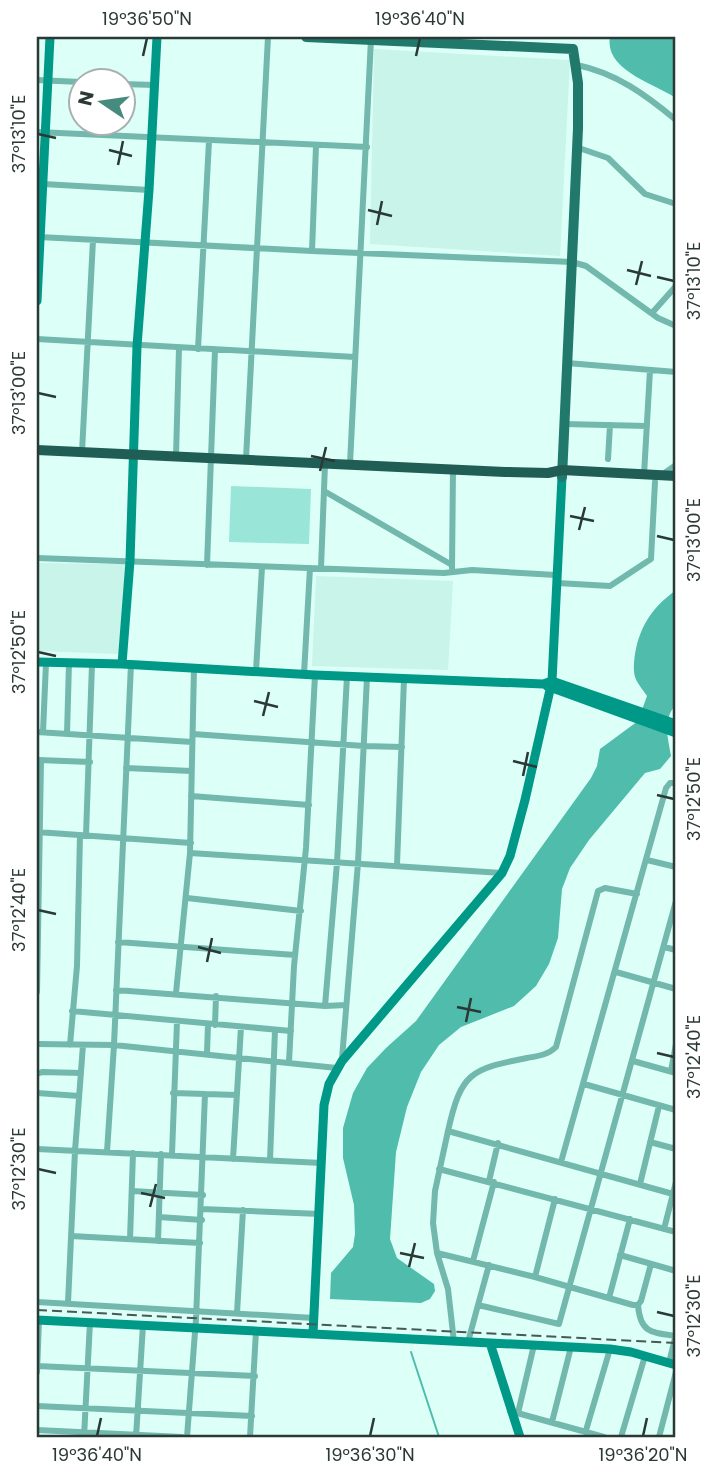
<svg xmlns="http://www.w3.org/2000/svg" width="713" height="1474" viewBox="0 0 713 1474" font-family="Poppins,sans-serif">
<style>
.built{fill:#c8f4ea}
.green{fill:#99e6d8}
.water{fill:#50bcab}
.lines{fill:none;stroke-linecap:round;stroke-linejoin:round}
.stream{stroke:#50bcab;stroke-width:2}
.street{stroke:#73b8ac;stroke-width:6}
.secondary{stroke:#098;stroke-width:9}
.primary{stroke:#21796c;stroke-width:10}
.highway{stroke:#205e55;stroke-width:10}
.rail{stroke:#475855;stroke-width:2;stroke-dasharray:10 5;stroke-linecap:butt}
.ticks{fill:none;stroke:#2b3936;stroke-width:2.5}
.neatline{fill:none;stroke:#2b3936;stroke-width:2.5}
.ticks-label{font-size:18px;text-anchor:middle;fill:#2b3936}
</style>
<rect width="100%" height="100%" fill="#dcfff8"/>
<!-- built -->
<path class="built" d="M374,49L570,60L560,256L370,244Z
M37,563L125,564L121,654L37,651Z
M316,576L453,581L448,670L312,666Z"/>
<!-- green -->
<path class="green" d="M231,486L311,489L309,544L229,542Z"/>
<!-- water -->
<path class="water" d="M610,37H676V98C655,84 604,70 610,37Z
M676,590V705C662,719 668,739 671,756L660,769L645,773L589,840L570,868L562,889L558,938L549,964L536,986L514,1006L461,1027L439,1045L421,1072L407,1107L396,1152L390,1239L397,1258L434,1284L435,1291L430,1299L421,1303L330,1299L331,1273L353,1247L355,1234L354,1205L343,1158V1128L353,1093L367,1068L386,1048L416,1021L591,778L597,766L600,749L638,721L647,696C643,690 637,683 635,677C633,670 634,661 635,654C640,625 653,607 676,590Z"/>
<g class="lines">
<!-- stream -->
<path class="stream" d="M411,1352L439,1437"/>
<!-- street -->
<path class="street" d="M577,65C616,73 646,95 676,120
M37,80L80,82
M122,84L155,85
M37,132L367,147
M576,147L608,158L645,194L676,204
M43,184L149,190
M39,237L312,251L572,262L586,266L658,318L676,326
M312,251L316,146
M652,313L676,286
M37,339L355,357
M198,349L209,141
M567,363L676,372
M564,424L647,426
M82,452L93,240
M176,456L179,348
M246,459L268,37
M608,459L610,425
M350,464L371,39
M663,474L676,465
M644,475L650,370
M324,491L452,565
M37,558L444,573L472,570L556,575
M207,565L215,350
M321,568L325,464
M452,568L453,469
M557,583L610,586L651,559L655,482
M256,671L262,567
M304,674L310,568
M37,732L192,742
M43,732L46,663
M67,734L69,663
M193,734L364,746L402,747
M39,760L90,762
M126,768L191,771
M191,796L309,805
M37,832L191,843
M86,835L92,664
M190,853L502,873
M647,860L676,867
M397,865L404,679
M187,898L301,911
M118,942L295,955
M664,947L676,950
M616,972L676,989
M116,990L325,1006L346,1005
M37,992L41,760
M176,993L190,853L194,668
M325,1006L337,863L347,676
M72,1011L291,1031
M215,1025L216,996
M37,1044L114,1045L337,1068
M70,1045L77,966L80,835
M207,1053L208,1024
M342,1059L358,863L367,677
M633,1061L676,1073
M289,1062L294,966L306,848L315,675
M671,1071L676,1044
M37,1074L42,1072L81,1073
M584,1084L676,1110
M37,1093L79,1096
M173,1093L237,1095
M448,1131C461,1073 470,1069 527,1058C538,1056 548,1055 556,1047L598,891L605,888L637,894
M650,1142L676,1149
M37,1149L322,1163
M107,1152L114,1045L131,664
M172,1154L177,1022
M233,1159L241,1027
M270,1160L275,1030
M561,1162L666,788L670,783H676
M439,1169L676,1232
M489,1181L498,1143
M640,1184L659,1106
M132,1191L203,1195
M202,1209L320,1214
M159,1217L202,1220
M664,1229L676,1182
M71,1236L200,1243
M130,1239L133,1153
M158,1241L161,1154
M437,1253L535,1277L633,1305H638L641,1301L651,1264
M620,1255L676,1271
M473,1261L494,1182
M489,1265L478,1305L559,1324L676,901
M535,1277L555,1199
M609,1298L630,1219
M37,1302L314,1318
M68,1303L75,1151L83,1045
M638,1305C640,1333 652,1333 676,1336
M237,1313L243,1210
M454,1342L448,1289L437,1253L433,1223L435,1191L448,1131L673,1194
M468,1342L478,1305
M669,1363L676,1334
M37,1366L255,1376
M37,1372L39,1320
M37,1406L252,1416
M510,1411L604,1437
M518,1413L534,1345
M552,1422L571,1347
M37,1430L182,1437
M84,1437L90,1322
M136,1437L143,1325
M187,1437L196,1319L205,1094
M250,1437L256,1331
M584,1437L610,1349
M621,1437L645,1356
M659,1437L676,1372"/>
<!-- secondary -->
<path class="secondary" d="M37,301L50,37
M37,662L122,664L315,675L543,684L552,681L676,724
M122,664L130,561L137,346L149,190L157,37
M547,686L676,733
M37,1320L610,1349L631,1352L676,1365
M313,1334L324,1105L329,1084L342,1061L502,873L510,856L525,800L552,681L562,477
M490,1343L520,1437"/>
<!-- primary -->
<path class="primary" d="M306,37L573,49L578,83V128L562,477"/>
<!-- highway -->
<path class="highway" d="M37,450L505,472L548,473L562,470L676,476"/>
<!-- rail -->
<path class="rail" d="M37,1310L676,1343"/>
</g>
<!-- ticks -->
<path class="ticks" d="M143,56L147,38M416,56L420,38M38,134L56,138M109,150L132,156M118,165L123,141M368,210L392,216M377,225L382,201M627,270L651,276M657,277L674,281M636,285L642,261M38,393L56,397M311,456L335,461M320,471L326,447M570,516L594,521M579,530L585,507M657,536L674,540M38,652L56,656M254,701L278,707M263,716L269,692M513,761L537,767M523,776L528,752M657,795L674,799M38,910L56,914M198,947L221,953M207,962L212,938M457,1007L481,1012M466,1022L471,998M657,1053L674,1057M38,1169L56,1173M141,1193L165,1198M150,1207L156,1184M400,1253L424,1258M409,1267L415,1243M657,1312L674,1316M97,1436L101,1418M370,1436L374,1418M643,1436L647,1418"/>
<!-- border -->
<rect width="713" height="1474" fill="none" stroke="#ffffff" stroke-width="77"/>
<!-- north arrow -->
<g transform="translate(102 102) rotate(283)"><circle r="33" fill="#ffffff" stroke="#aab0af" stroke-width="2"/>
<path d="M0-5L12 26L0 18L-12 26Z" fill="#478b7f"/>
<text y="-10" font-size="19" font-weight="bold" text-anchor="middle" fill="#2b3936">N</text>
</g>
<rect x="38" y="38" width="636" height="1398" class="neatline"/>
<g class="ticks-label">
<text x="147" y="25">19°36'50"N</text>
<text x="420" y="25">19°36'40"N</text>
<text transform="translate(19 134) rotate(-90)" y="6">37°13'10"E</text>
<text transform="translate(694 281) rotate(-90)" y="6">37°13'10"E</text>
<text transform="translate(19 393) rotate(-90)" y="6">37°13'00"E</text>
<text transform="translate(694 540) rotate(-90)" y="6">37°13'00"E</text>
<text transform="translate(19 652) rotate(-90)" y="6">37°12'50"E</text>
<text transform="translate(694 799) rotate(-90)" y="6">37°12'50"E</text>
<text transform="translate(19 910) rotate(-90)" y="6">37°12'40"E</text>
<text transform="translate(694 1057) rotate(-90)" y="6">37°12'40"E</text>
<text transform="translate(19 1169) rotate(-90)" y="6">37°12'30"E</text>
<text transform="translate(694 1316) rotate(-90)" y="6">37°12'30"E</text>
<text x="97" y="1461">19°36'40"N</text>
<text x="370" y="1461">19°36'30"N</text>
<text x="643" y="1461">19°36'20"N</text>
</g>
</svg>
